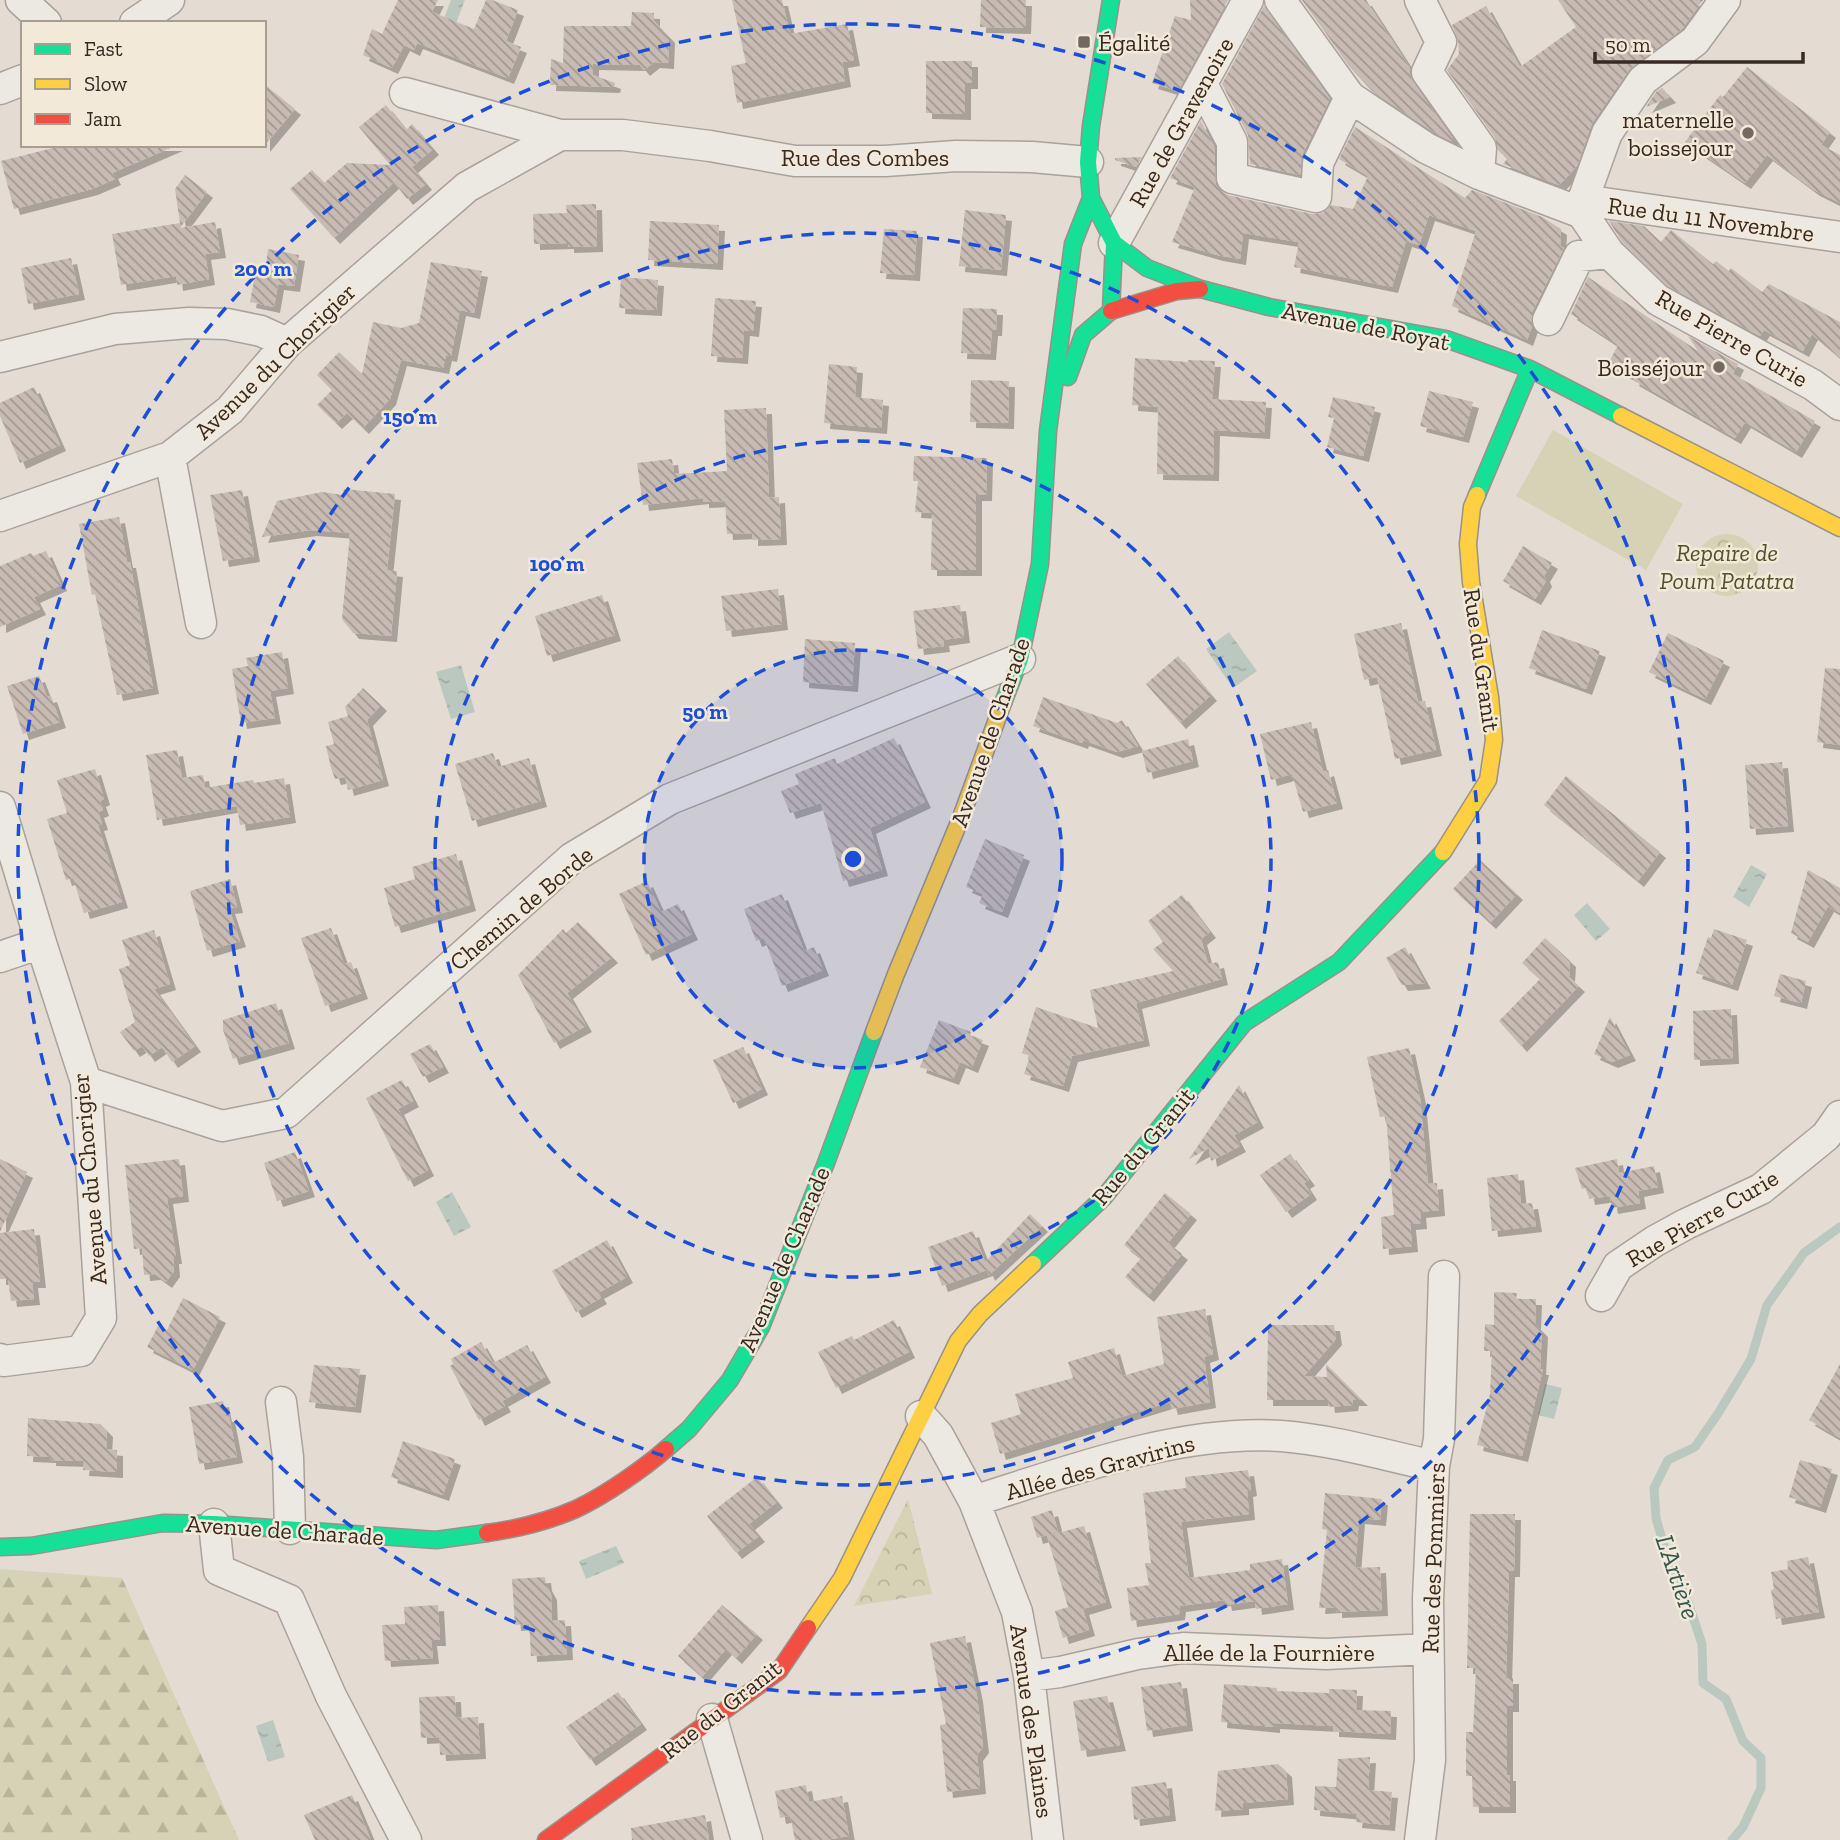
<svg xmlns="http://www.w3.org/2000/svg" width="1840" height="1840" viewBox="0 0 1840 1840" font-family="'Zilla Slab',serif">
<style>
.forest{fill:url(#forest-firs)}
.park{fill:url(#park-crowns)}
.pitch{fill:#d5d2b5}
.water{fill:url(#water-ripples)}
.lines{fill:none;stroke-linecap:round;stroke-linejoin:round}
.stream{stroke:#bbc8bf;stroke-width:9}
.building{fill:url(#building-back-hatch);filter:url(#shadow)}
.street-casing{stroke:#aaa29a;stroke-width:33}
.fast-casing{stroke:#99918a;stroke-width:19}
.slow-casing{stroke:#99918a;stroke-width:19}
.jam-casing{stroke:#99918a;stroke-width:19}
.street{stroke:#ece8e2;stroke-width:30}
.fast{stroke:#16e098;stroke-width:16}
.slow{stroke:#ffcf43;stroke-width:16}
.jam{stroke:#f24e42;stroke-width:16}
.ring{fill:none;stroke:#1d4ed8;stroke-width:3.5;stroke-dasharray:12 9}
.poi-dot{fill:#746860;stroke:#f3e9d9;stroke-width:2.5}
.labels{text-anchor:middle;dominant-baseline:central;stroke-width:5;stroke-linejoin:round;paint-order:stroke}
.poi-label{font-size:24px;fill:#382a22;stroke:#f3e9d9;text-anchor:end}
.street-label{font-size:24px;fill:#382a22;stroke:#f3e9d9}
.park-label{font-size:24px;font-style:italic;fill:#4e532a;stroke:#f3e9d9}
.water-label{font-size:26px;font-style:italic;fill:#325750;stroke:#f3e9d9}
.centre{fill:#1d4ed8;stroke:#f3e9d9;stroke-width:3.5}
.ring-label{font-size:21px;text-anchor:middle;font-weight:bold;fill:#1d4ed8;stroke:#f3e9d9;stroke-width:5;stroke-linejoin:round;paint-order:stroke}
</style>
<defs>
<pattern id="forest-firs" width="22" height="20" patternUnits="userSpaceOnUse" patternTransform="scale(1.75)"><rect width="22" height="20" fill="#d5d2b5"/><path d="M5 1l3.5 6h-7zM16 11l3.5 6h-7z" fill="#b8b49b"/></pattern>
<pattern id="park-crowns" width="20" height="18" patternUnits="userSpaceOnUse" patternTransform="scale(1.75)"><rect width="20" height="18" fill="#d5d2b5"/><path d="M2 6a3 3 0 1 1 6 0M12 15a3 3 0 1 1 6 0" fill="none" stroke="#b8b49b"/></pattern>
<pattern id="water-ripples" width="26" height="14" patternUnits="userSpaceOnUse" patternTransform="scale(1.75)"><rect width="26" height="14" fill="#bbc8bf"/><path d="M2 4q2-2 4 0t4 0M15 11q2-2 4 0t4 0" fill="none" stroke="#a2aca4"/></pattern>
<pattern id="building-back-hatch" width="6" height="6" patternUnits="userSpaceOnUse" patternTransform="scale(1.75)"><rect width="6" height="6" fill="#c7bbb3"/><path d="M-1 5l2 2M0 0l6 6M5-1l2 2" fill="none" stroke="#a39891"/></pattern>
<filter id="shadow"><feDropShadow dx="6" dy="6" stdDeviation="0" flood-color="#0004"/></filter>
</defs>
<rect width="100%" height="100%" fill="#e4dcd2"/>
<!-- forest -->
<path class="forest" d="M0,1569L122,1578L239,1840H0Z"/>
<!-- park -->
<path class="park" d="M1696 565a31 31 0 1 1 62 0a31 31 0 1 1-62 0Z
M908,1499L932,1594L854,1606Z"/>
<!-- pitch -->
<path class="pitch" d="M1553,430L1683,504L1646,570L1516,496Z"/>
<!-- water -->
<path class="water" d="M451,0H465L451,36L439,31Z
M1229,632L1257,671L1233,688L1206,649Z
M461,665L475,712L451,719L436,672Z
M1751,865L1767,874L1749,907L1733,897Z
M1587,903L1610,929L1596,941L1574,915Z
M452,1192L471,1227L454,1236L436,1202Z
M1545,1384L1562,1388L1554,1419L1538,1415Z
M616,1546L624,1563L586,1579L579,1561Z
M273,1720L285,1757L268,1762L256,1726Z"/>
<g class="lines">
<!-- stream -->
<path class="stream" d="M1732,1840L1743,1827L1761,1788V1758L1743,1741L1726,1699L1703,1683L1702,1644L1688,1602L1666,1553L1656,1518L1654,1488L1668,1460L1695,1447L1719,1412L1751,1359L1767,1305L1804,1253L1840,1227"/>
</g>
<!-- building -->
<path class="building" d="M398,0H438L432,12L474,29L486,0H492L518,10L506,41L521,47L508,78L417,43L414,50L404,45L392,68L363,55L372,29L382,34Z
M732,0H782L790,34L847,24L854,60L842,62L845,81L737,103L731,66L746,63Z
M981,0H1026L1025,28L980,27Z
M1190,0H1228L1178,91L1152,83L1175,16L1191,20Z
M1302,0H1366L1410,68V74L1413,82L1453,139L1451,141L1435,133L1372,91L1349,66Z
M1558,0H1703L1682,29L1629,70L1592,123L1577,166L1559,185L1503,164L1507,159L1498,150L1495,138L1447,70L1459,54L1458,41L1452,25L1486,6L1520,67L1576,27Z
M1264,6L1330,99L1302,155L1300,175L1250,164L1248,135L1222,84Z
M632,12L654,13V21L669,37L668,63L654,62L644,70L640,65L593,64V75L615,83L614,87L550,85L551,59L563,63L564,26H631Z
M926,61H972V83H965V114L926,113Z
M1747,67L1830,132L1821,145L1840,155V203L1814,190L1767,155L1745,183L1685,142L1720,95L1723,97Z
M264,84L295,109L264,146Z
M1662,88L1670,97L1646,107L1656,92Z
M386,105L406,130L412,124L433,149L412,167L426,184L407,199L394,182L334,238L290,189L312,170L324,183L347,163L390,165L359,127Z
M1201,121L1214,146L1216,185L1221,191L1228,195L1312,214L1323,213L1331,205L1353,209L1368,176L1339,159L1355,127L1465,198L1472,190L1542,217L1561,229L1560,246L1564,248L1532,312V326L1527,340L1452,306L1476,231L1429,215L1419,245L1406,241L1392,287L1294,267L1299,242L1243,233L1240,259L1217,255L1172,242L1195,187L1170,178Z
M65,145H177L112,173L115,179L92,189L14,209L1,161Z
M1142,157L1136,167L1115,160V158Z
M185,175L207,192L180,228L215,222L220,252L205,254L209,279L177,285L176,276L121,285L112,234L180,223L175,189Z
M596,204L597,246L568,247V243L534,244L533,214L567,213L566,205Z
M965,210L1006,215L1001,270L959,266Z
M650,221L719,225L717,264L648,260Z
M1609,221L1644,226L1661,242L1671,230L1713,264L1716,261L1729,271L1731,268L1762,292L1769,284L1840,322V358L1812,334L1803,351L1764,330L1760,336L1668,286L1622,242Z
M884,229L917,231L914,275L880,273Z
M268,249L299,255L294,286L278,284L274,307L250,302L257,265L266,266Z
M71,258L79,294L28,304L21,268Z
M431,262L482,271L474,313L460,310L451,356L446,355L443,368L401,360L390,399L363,428L347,413L336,423L317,405L332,390L317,375L339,352L362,374L373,322L401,328L419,323Z
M621,277L658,280L656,310L619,308Z
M1588,277L1698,351L1688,336L1738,364L1733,374L1815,421L1796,452L1745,422L1735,438L1633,380L1634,378L1608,364L1618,345L1571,314Z
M715,298L756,301L753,331L744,330L742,358L711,356Z
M963,308L997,309L996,330H992L990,354L961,353Z
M1135,358L1188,362V360L1215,361L1212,399L1266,402L1264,433L1214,430L1213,475L1157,474L1158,407L1132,405Z
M829,364L857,367L855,397L883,400L881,428L824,423Z
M971,380L1009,381L1008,423L970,422Z
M34,387L60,445L20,463L0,416V403Z
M1429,391L1473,402L1463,437L1420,426Z
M1333,397L1375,407L1363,456L1327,447L1334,418L1328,417Z
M766,408L769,498L779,497L781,539L752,540V533L727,534L725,501L703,502V498L643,505L637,463L672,459L674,474L727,471L724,410Z
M914,456L987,458L986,495H976V570H931L932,513L915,512L918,481H913Z
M344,489L395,494L387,570L397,571L391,636L353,633L342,619L350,533L311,530L262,537L277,501L322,492L343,495Z
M242,490L254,556L223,561L210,495Z
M119,517L127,562H130L153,688L117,695L95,594L92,595L79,524Z
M1523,546L1552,563L1544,576L1546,581L1535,599L1503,581Z
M46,551L61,585L34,597L40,609L0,627V566L31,553L33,556Z
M778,589L782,624L726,631L721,596Z
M602,595L615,635L547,656L535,616Z
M960,605L964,637L943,640L944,646L918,649L913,611Z
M1401,623L1418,702L1425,701L1436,750L1395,759L1377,677L1364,680L1354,634Z
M1542,630L1600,651L1586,689L1529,668Z
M1668,633L1724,661L1705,699L1649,672Z
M805,639L855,643L852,686L803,682Z
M282,652L288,688L270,691L275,718L241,723L232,669L248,666L246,658Z
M1178,656L1211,695L1180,723L1146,684Z
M1825,668L1840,669V745L1817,742Z
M39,676L47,697L51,696L60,722L23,734L7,686Z
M363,688L381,705L367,720L383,780L348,790L345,777L335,779L331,768L326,746L334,744L328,722L348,716L345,707Z
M1043,697L1117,723L1122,720L1138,746L1117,752L1083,740L1082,743L1033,726Z
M1311,722L1323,772L1328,770L1337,803L1303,812L1292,774L1271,780L1260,734Z
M894,738L925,802L870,828L882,870L843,881L821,803L790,813L781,791L799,784L795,774L835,758L837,764Z
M1188,739L1193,761L1147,773L1142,751Z
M177,750L182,778L203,775L205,788L253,780L254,783L284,778L290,817L240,825L237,806L157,820L146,755Z
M493,753L498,767L529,758L541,801L472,821L455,764Z
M1782,762L1788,826L1750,829L1745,765Z
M95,769L104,799L100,801L103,810L98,812L102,824L98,825L122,902L84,913L73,878L66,880L47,819L67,813L57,780Z
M1566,776L1660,852L1638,881L1544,805Z
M985,839L1024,855L1002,912L979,903L983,894L966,887Z
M456,854L470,905L395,927L384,888L415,879L412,867Z
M1480,860L1517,894L1490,923L1453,889Z
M1808,870L1840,888V913L1828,906L1808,942L1791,933Z
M230,879L237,907L229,908L240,941L207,951L190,891Z
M647,881L661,912L678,904L692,934L646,955L619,894Z
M782,894L804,951L814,947L823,970L782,986L764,938L756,941L744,909Z
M1182,895L1210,932L1201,939L1208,964L1218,962L1222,979L1136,1003L1144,1040L1072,1056L1063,1086L1024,1074L1030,1056L1022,1053L1036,1007L1098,1028L1090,990L1173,971L1153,949L1163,942L1148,921Z
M578,922L612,957L567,993L586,1026L554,1043L518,975L563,929L566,933Z
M331,928L344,964L351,962L362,993L325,1006L301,938Z
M1714,929L1747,940L1732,985L1696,973L1708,937L1711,938Z
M154,930L170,984L154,989L195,1046L172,1062L162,1047L149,1056L142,1046L134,1051L120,1032L135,1022L119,969L130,965L122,940Z
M1545,938L1570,961L1569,977L1579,986L1521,1046L1499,1021L1540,979L1522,963Z
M1405,947L1425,983L1402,985L1386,958Z
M1780,974L1806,981L1801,1003L1774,996Z
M276,1003L289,1043L233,1059L223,1030V1020Z
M1731,1009L1733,1058L1694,1060L1693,1011Z
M1610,1017L1630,1055L1612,1062L1594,1054Z
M939,1020L971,1032L970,1035L983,1040L972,1067L960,1062L953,1079L920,1067Z
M430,1044L443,1067L423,1077L410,1054Z
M743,1047L762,1089L733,1103L713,1060Z
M1409,1048L1420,1098L1428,1184L1437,1183L1439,1210L1420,1212L1421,1223L1410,1224L1412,1246L1383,1249L1381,1217L1394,1215L1392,1191L1386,1116L1380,1117L1367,1057Z
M402,1080L413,1101L398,1109L428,1170L408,1181L366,1098Z
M1239,1085L1258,1122L1234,1135L1240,1146L1211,1161L1209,1148L1189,1159Z
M295,1152L309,1191L277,1201L264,1163Z
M1290,1154L1309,1180L1304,1183L1311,1194L1286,1212L1260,1175Z
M0,1159L27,1172L0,1232Z
M179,1159L183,1196L167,1198L176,1258H173L174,1271L166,1282L155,1274L144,1275L142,1248L134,1249L125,1165Z
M1617,1159L1619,1173L1654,1166L1658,1187L1638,1191L1640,1203L1612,1208L1610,1196L1589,1199L1587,1188L1582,1189L1575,1168Z
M1518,1174L1521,1204L1532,1203L1536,1226L1492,1231L1487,1178Z
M1165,1193L1191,1214L1168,1243L1182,1254L1148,1296L1125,1277L1141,1258L1124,1245Z
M1030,1214L1042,1226L989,1275L987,1270L942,1286L928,1247L973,1231L985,1262Z
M34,1229L40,1282H32L34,1299L11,1301L8,1279H0V1233Z
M607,1240L627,1277L598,1293L601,1298L576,1312L552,1271Z
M1494,1292L1517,1293L1516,1299H1536L1535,1324L1542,1331L1540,1369H1543L1522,1456L1477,1445L1490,1394L1492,1351H1484L1485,1324L1494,1325Z
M183,1298L220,1317L193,1370L147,1347L158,1326L167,1330Z
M1205,1309L1213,1354L1204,1357L1210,1402L1172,1409L1170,1402L1000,1454L991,1423L1021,1414L1015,1394L1073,1378L1068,1362L1114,1348L1122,1376L1164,1364L1157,1317Z
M894,1320L909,1352L836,1388L818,1352L852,1336L854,1340Z
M1268,1325H1334L1336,1339L1304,1376L1327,1377L1326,1364L1362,1400H1353L1352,1405L1329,1407L1328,1400H1267Z
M481,1342L493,1363L527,1345L545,1377L502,1401L505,1406L479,1420L450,1366L453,1364L451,1359Z
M1840,1364V1438L1809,1420Z
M314,1365L360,1369L355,1407L309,1402Z
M223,1401L226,1416H229L237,1457L199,1464L189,1407Z
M28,1418L100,1424L107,1431L106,1449L117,1450V1472L83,1470L84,1461L50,1460V1457L27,1456Z
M403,1441L455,1459L443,1495L391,1477Z
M1800,1460L1832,1469L1820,1507L1789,1497Z
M1248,1470L1251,1490L1247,1491L1249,1514L1181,1522L1189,1578L1250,1570V1564L1282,1559L1288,1604L1256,1609L1255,1601L1226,1605L1225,1600L1180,1606L1179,1614L1131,1621L1127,1588L1149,1585L1145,1563H1151L1143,1493L1186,1488L1185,1477Z
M757,1477L777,1502L749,1524L759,1536L736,1553L707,1516Z
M1325,1493L1382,1499L1380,1520L1359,1518L1355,1568L1380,1567L1382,1610L1336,1612V1607L1319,1608L1327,1530L1322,1529Z
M1052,1510L1058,1532L1037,1538L1031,1517Z
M1470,1514H1515L1514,1571H1509L1506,1678H1513V1706H1507V1775H1510V1807H1473L1472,1776H1466V1732H1473L1476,1668H1467Z
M1084,1526L1106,1602L1083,1609L1089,1630L1063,1638L1055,1611L1068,1607L1047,1536Z
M1808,1557L1819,1612L1776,1619L1771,1590L1774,1589L1771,1572L1788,1569L1787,1561Z
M545,1577L546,1585L551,1594L552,1621L565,1620L567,1654L531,1656L529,1624L515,1625L512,1579Z
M438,1605L440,1640H431L433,1658L385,1661L382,1625L405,1624L404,1607Z
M722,1605L757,1634L736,1658L726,1649L702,1677L678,1656Z
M965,1636L977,1696L983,1747L977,1755L980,1788L947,1792L940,1725L946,1724L930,1643Z
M1181,1682L1187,1725L1147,1731L1141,1687Z
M1224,1684L1277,1688V1691L1329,1693V1689L1357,1690L1356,1710L1391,1711L1390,1734L1333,1731V1726L1274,1723V1727L1221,1722Z
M618,1692L641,1724L590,1760L566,1727Z
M455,1696L456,1718L478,1717L480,1753L440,1755L439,1737L421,1738L419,1697Z
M1107,1696L1120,1745L1081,1751L1073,1701Z
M1370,1757L1368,1790L1392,1792L1389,1825L1356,1822L1357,1814L1314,1810L1315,1786L1336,1787L1338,1759Z
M1278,1764L1286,1771L1288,1799L1243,1803V1809L1215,1811L1218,1771Z
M1166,1782L1170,1815L1134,1820L1131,1787Z
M806,1785L809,1802L842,1796L849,1836L825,1840H795L790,1816L780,1818L775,1791Z
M352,1795L371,1840H315L304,1815Z
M705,1815L709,1840H632L631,1828Z"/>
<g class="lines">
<defs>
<path id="street" d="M21,0L46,23
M1280,0L1350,97L1426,148L1479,174L1582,213
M1420,0L1441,42L1427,72L1481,148L1479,174
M1725,0L1695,41L1643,80L1607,133L1583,200L1582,213L1609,253L1658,300L1813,385L1840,405
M135,23L169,0
M1203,86L1232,142V178L1316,197L1318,163L1350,97
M0,89L23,80
M405,93L560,135H623L710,146L795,161H885L956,156L1032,157L1088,162
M1583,200L1840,237
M1114,243L1248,0
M1548,320L1579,256L1609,253
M0,357L115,329L189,323L227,324L261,331L287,343
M170,457L201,623
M0,516L170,457L230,410L287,343L467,187L560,135
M0,807L41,943L86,1082L101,1318L81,1351L4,1361L0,1359
M0,957L41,943
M86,1082L222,1126L286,1113L572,858L670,799L1020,659
M1601,1296L1618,1266L1655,1241L1686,1224L1761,1189L1826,1136L1840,1116
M281,1402L288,1457L290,1529
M921,1416L938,1435L974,1501L1017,1612L1029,1676L1048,1840
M974,1501C1068,1471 1181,1429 1281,1436C1333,1440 1384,1455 1434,1466
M214,1524L219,1570L289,1600L331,1696L406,1840
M1029,1676L1060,1672L1138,1654L1183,1648L1326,1654L1428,1649
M712,1719L747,1840
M1420,1840L1430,1760L1428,1599L1434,1466L1439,1439L1444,1276"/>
<path id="fast" d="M1111,0L1091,126L1088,162L1091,198L1114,243L1147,268L1201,289L1269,307L1446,339L1530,369L1621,416
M1068,377L1083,335L1111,311L1114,243
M1477,495L1530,369
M1003,703L1020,659L1040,564L1048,431L1073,244L1091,198
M1033,1264L1104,1197L1244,1023L1339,962L1443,852
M666,1449L689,1429L730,1380L761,1327L826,1163L874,1032
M0,1547L31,1546L163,1523L214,1524L436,1540L487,1533"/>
<path id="slow" d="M1621,416L1840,528
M1443,852L1488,780L1494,740L1490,697L1471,582L1468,544L1472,507L1477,495
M874,1032L896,974L960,820L1003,703
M808,1628L842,1578L958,1341L980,1314L1033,1264"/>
<path id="jam" d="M1111,311L1177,291L1200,289
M487,1533C516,1529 549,1521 576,1509C604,1496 643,1469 666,1449
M546,1840L779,1671L808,1628"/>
</defs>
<!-- street casing -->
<use href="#street" class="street-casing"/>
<!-- fast casing -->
<use href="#fast" class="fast-casing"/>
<!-- slow casing -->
<use href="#slow" class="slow-casing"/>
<!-- jam casing -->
<use href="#jam" class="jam-casing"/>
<!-- street -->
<use href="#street" class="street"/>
<!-- fast -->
<use href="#fast" class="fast"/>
<!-- slow -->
<use href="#slow" class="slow"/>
<!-- jam -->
<use href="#jam" class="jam"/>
</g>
<!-- distance rings -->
<circle cx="853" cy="859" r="209" fill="#1d4ed8" fill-opacity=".12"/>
<g class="ring">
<circle cx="853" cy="859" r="209"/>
<circle cx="853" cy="859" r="418"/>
<circle cx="853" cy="859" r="626"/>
<circle cx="853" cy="859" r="835"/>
</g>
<!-- markers -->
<g class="poi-dot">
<rect x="1077" y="35" width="14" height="14" rx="3.5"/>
<circle cx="1748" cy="133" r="7"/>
<circle cx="1719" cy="367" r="7"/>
</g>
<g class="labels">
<!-- poi labels -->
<g class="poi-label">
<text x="1098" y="42" text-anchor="start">Égalité</text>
<text x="1734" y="119">maternelle<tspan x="1734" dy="28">boissejour</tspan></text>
<text x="1705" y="367">Boisséjour</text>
</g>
<!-- street labels -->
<g class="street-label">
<text transform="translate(1181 122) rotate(-61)">Rue de Gravenoire</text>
<text x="865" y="157">Rue des Combes</text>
<text transform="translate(1711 219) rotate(8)">Rue du 11 Novembre</text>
<text transform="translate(1366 326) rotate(11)">Avenue de Royat</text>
<text transform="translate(1732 338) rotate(30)">Rue Pierre Curie</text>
<text transform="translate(275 361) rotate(-44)">Avenue du Chorigier</text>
<text transform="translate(1482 660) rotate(82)">Rue du Granit</text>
<text transform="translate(990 732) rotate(-71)">Avenue de Charade</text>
<text transform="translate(521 908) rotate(-40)">Chemin de Borde</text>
<text transform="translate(1143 1146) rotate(-50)">Rue du Granit</text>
<text transform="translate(89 1179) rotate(-95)">Avenue du Chorigier</text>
<text transform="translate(1702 1218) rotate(-30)">Rue Pierre Curie</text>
<text transform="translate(784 1259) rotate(-67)">Avenue de Charade</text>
<text transform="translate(1100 1467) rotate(-15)">Allée des Gravirins</text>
<text transform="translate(285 1530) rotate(4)">Avenue de Charade</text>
<text transform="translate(1433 1558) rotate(-88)">Rue des Pommiers</text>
<text x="1269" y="1652">Allée de la Fournière</text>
<text transform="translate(721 1709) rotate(-38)">Rue du Granit</text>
<text transform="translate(1032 1721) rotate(82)">Avenue des Plaines</text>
</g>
<!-- park labels -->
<g class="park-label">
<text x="1727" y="552">Repaire de<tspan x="1727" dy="28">Poum Patatra</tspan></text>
</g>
<!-- water labels -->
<g class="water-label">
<text transform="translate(1678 1577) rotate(71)">L'Artière</text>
</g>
</g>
<circle cx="853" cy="859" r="10" class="centre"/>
<g class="ring-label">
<text x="263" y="276">200 m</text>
<text x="410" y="424">150 m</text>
<text x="557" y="571">100 m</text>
<text x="705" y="719">50 m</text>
</g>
<!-- legend -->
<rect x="21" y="21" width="245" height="126" fill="#f3e9d9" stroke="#a89d90" stroke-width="2"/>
<rect x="35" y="44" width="35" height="10" fill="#16e098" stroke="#a89d90" stroke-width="2"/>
<text x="84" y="56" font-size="21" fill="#382a22">Fast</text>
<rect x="35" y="79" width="35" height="10" fill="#ffcf43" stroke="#a89d90" stroke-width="2"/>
<text x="84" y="91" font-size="21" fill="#382a22">Slow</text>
<rect x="35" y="114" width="35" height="10" fill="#f24e42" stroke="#a89d90" stroke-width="2"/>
<text x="84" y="126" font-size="21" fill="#382a22">Jam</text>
<!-- scale -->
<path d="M1595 52v10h208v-10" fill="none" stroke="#382a22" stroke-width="3.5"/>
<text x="1605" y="52" font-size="21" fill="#382a22" stroke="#f3e9d9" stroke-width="5" paint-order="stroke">50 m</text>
</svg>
